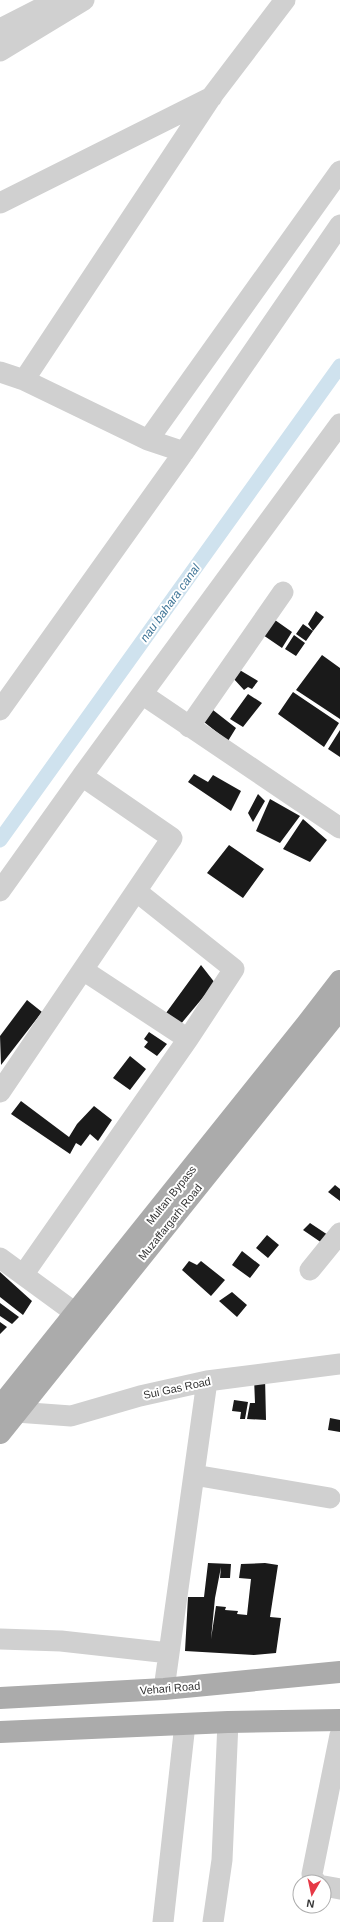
<svg xmlns="http://www.w3.org/2000/svg" width="340" height="1922" viewBox="0 0 340 1922" font-family="Arial,sans-serif">
<style>
.lines{fill:none;stroke-linecap:round;stroke-linejoin:round}
.canal{stroke:#cfe2ee;stroke-width:15}
.building{fill:#1a1a1a}
.minor{stroke:#d0d0d0;stroke-width:21}
.major{stroke:#ababab;stroke-width:22}
.labels{text-anchor:middle;dominant-baseline:central;stroke-width:4;stroke-linejoin:round;paint-order:stroke}
.street-label{font-size:11px;fill:#333;stroke:#fff}
.water-label{font-size:12px;font-style:italic;fill:#3f7597;stroke:#fff}
</style>
<rect width="100%" height="100%" fill="#fff"/>
<g class="lines">
<!-- canal -->
<path class="canal" d="M0,840L340,366"/>
</g>
<!-- building -->
<path class="building" d="M316,611L324,617L313,631L308,624Z
M275,620L292,632L282,648L263,635Z
M303,624L313,631L306,641L296,634Z
M294,635L305,643L296,656L285,649Z
M322,655L340,668V719L296,690Z
M238,669L258,681L252,689L248,687L244,690L233,678Z
M293,692L339,723L324,747L278,714Z
M248,694L262,703L243,727L230,719Z
M213,710L236,728L228,741L204,722Z
M340,730V757L328,749Z
M194,774L208,782L213,775L241,791L231,811L188,782Z
M258,794L265,801L253,822L248,813Z
M270,799L300,816L280,843L256,831Z
M303,819L327,840L310,862L283,849Z
M229,845L264,869L243,898L207,873Z
M201,965L215,983L180,1025L166,1013Z
M27,1000L42,1012L1,1065L0,1036Z
M149,1032L167,1044L157,1056L144,1047L148,1042L144,1039Z
M130,1056L146,1069L130,1090L113,1078Z
M21,1101L69,1137L77,1124L94,1106L112,1120L98,1141L90,1134L81,1146L76,1143L70,1154L11,1114Z
M335,1185L340,1189V1201L328,1192Z
M310,1223L328,1235L322,1243L303,1230Z
M267,1235L279,1245L268,1258L256,1248Z
M242,1251L260,1265L250,1278L232,1265Z
M189,1261L197,1265L201,1261L225,1280L211,1296L182,1270Z
M0,1272L32,1301L23,1315L0,1297Z
M232,1292L247,1305L237,1317L219,1301Z
M0,1303L19,1317L12,1324L0,1316Z
M0,1322L7,1327L0,1334Z
M265,1377L266,1420L247,1419L250,1403H255L254,1378Z
M234,1400L248,1402L245,1419H240L241,1412L232,1411Z
M330,1418L340,1420V1432L328,1430Z
M208,1563L231,1564L230,1578H220L221,1567L215,1598L211,1639L216,1606L226,1607L225,1610L238,1611L237,1614L247,1615L251,1579L239,1578L241,1564L265,1563L278,1565L270,1617L281,1618L276,1653L254,1655L185,1651L188,1597H204Z"/>
<g class="lines">
<!-- minor -->
<path class="minor" d="M0,29L57,0
M0,51L84,0
M0,203L212,97
M0,372L24,380L148,440L184,452
M24,380L212,96L285,0
M148,440L340,171
M142,694L340,424
M0,710L184,452L340,225
M189,727L283,592
M82,776L142,694L340,828
M0,891L82,776L172,838L0,1092
M83,970L188,1039L234,969L136,891
M0,1258L89,1323
M310,1270L340,1233
M23,1275L188,1039
M16,1412L71,1416L140,1396L207,1381L340,1364
M194,1475L330,1498
M0,1639L61,1641L169,1653
M164,1689L207,1381
M315,1882L312,1874L340,1735
M324,1886L340,1889
M163,1922L185,1724
M213,1922L222,1860L228,1722"/>
<!-- major -->
<path class="major" d="M0,1407L310,1020L340,981
M0,1433L340,1009
M0,1698L164,1689L340,1672
M0,1732L228,1722L340,1720"/>
</g>
<g class="labels">
<!-- street labels -->
<g class="street-label">
<text transform="translate(171 1195) rotate(-51)">Multan Bypass</text>
<text transform="translate(170 1222) rotate(-51)">Muzaffargarh Road</text>
<text transform="translate(177 1388) rotate(-12)">Sui Gas Road</text>
<text transform="translate(170 1688) rotate(-5)">Vehari Road</text>
</g>
<!-- water labels -->
<g class="water-label">
<text transform="translate(170 603) rotate(-54)">nau bahara canal</text>
</g>
</g>
<!-- north arrow -->
<g transform="translate(312 1894) rotate(189)"><circle r="19" fill="#ffffff" stroke="#adadad"/>
<path d="M0-3L7 15L0 10L-7 15Z" fill="#e63946"/>
<text y="-6" font-size="11" font-weight="bold" text-anchor="middle" fill="#333333">N</text>
</g>
</svg>
